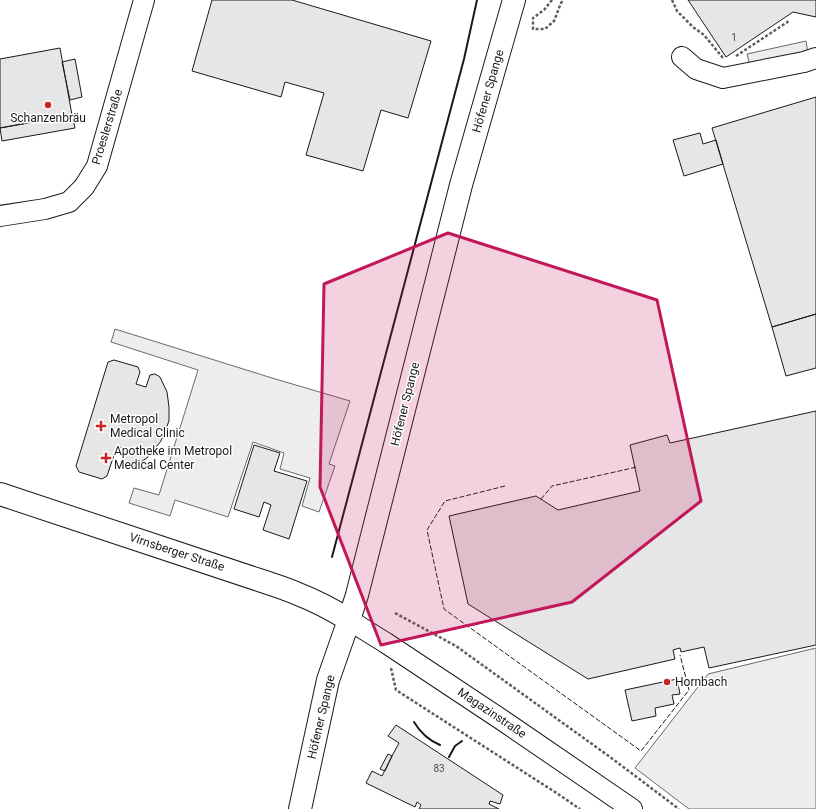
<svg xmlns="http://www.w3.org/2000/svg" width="816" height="809" viewBox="0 0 816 809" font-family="Roboto,sans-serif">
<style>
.parking{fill:#ededed;stroke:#6a6a6a}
.building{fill:#e6e6e6;stroke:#1a1a1a}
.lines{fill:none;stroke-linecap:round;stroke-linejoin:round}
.minor-casing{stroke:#1a1a1a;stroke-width:22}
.major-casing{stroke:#1a1a1a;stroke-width:24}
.path{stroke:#5f5f5f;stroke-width:2.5;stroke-dasharray:3 2;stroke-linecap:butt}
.minor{stroke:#fff;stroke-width:20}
.major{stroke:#fff;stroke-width:22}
.fence{stroke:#1a1a1a;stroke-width:1;stroke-dasharray:5 2;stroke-linecap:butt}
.wall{stroke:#1a1a1a;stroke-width:2}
.marked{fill:#c2185b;fill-opacity:0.2;stroke:#c2185b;stroke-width:3;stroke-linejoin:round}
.poi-dot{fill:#c62828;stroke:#fff;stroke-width:1.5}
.labels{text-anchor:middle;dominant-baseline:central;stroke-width:3;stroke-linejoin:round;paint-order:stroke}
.number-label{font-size:10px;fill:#4d4d4d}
.street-label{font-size:12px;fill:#1a1a1a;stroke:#fff}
.poi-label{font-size:12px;fill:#1a1a1a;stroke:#fff;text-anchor:start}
</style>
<rect width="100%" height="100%" fill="#fff"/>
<!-- parking -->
<path class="parking" d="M806,41L808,53L750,66L747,54Z
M115,329L272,378L350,401L329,464L335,466L319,512L302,506L310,478L280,469L284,453L253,442L228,517L175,500L170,516L129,503L134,488L159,495L198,370L111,342Z
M816,648V809H689L635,768L708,674Z"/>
<!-- building -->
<path class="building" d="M212,0H292L431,41L408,118L381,110L363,171L306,155L324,93L285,82L281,97L192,71Z
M688,0H816V17L793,12L726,57Z
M60,48L72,115L0,128V59Z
M75,59L82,97L70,100L62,62Z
M816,97V314L772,327L712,128Z
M72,115L75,128L2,141L0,128Z
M700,133L703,144L716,140L723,164L684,176L673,140Z
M816,314V368L786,376L772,327Z
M114,360L138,367L140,372L136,384L146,387L150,375L155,374L160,377L167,392L169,407V421L161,441L147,458L129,469L124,468L121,465L125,449L117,446L107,476L102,479L79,472L76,466L108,362Z
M816,411V645L709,668L704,647L681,652L680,648L673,650L675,659L588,679L468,604L449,516L536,496L558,510L640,491L630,445L667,435L670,443Z
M254,445L280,453L274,471L307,481L289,539L263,530L271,505L264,502L259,517L234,509Z
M677,679L680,694L672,695L674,704L655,708L656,716L632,721L625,690Z
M396,725L503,795L500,804L490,801L489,804L499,809H419L421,805L417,802L415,807L366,783L372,771L382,776L392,756L399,743L388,736Z
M388,754L392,756L385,771L380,769Z"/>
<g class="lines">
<defs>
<path id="minor" d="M682,57L696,69L723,78L804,62L816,58
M0,216L45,209L69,202L84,187L97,166L144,0
M349,620L386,643L505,722L632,809"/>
<path id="major" d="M0,494L262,581C274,585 287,589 298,594C316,601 333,610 349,620
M300,809L328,680L349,620L357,595L461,185L514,0"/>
</defs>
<!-- minor casing -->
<use href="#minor" class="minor-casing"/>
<!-- major casing -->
<use href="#major" class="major-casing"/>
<!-- path -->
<path class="path" d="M552,0L544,10L533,18V29H545L554,21L561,3L563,0
M672,0L677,11L693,27L704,35L723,58
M736,56L789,21
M395,613L456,646L610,757L679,809
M391,668L396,690L558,794L580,809"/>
<!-- minor -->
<use href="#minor" class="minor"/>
<!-- major -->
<use href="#major" class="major"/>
<!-- fence -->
<path class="fence" d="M505,486L445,501L427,530L444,609L641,751L689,690L680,655
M541,499L552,486L637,467"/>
<!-- wall -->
<path class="wall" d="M332,557L464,59L477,0
M414,722C420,732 428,740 440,745
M449,757L455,746L462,741"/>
</g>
<!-- marked area -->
<path class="marked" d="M448,233L657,300L701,501L572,602L381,645L320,487L324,284Z"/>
<!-- markers -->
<g class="poi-dot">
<circle cx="48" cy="105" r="4"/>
<path d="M99 420h4v4h4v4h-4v4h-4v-4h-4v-4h4z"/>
<path d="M104 452h4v4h4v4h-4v4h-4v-4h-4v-4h4z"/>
<circle cx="667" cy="682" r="4"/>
</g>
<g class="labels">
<!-- number labels -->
<g class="number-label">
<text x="734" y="37">1</text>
<text x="439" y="768">83</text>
</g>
<!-- street labels -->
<g class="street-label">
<text transform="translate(488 91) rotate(-74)">Höfener Spange</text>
<text transform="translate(107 127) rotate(-73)">Proeslerstraße</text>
<text transform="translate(405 404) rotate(-76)">Höfener Spange</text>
<text transform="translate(177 552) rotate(18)">Virnsberger Straße</text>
<text transform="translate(492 713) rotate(34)">Magazinstraße</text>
<text transform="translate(321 717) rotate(-77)">Höfener Spange</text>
</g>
<!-- poi labels -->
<g class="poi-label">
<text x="48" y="118" text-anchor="middle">Schanzenbräu</text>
<text x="110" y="419">Metropol<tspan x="110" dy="14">Medical Clinic</tspan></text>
<text x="114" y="451">Apotheke im Metropol<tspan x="114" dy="14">Medical Center</tspan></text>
<text x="675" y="682">Hornbach</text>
</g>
</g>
</svg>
